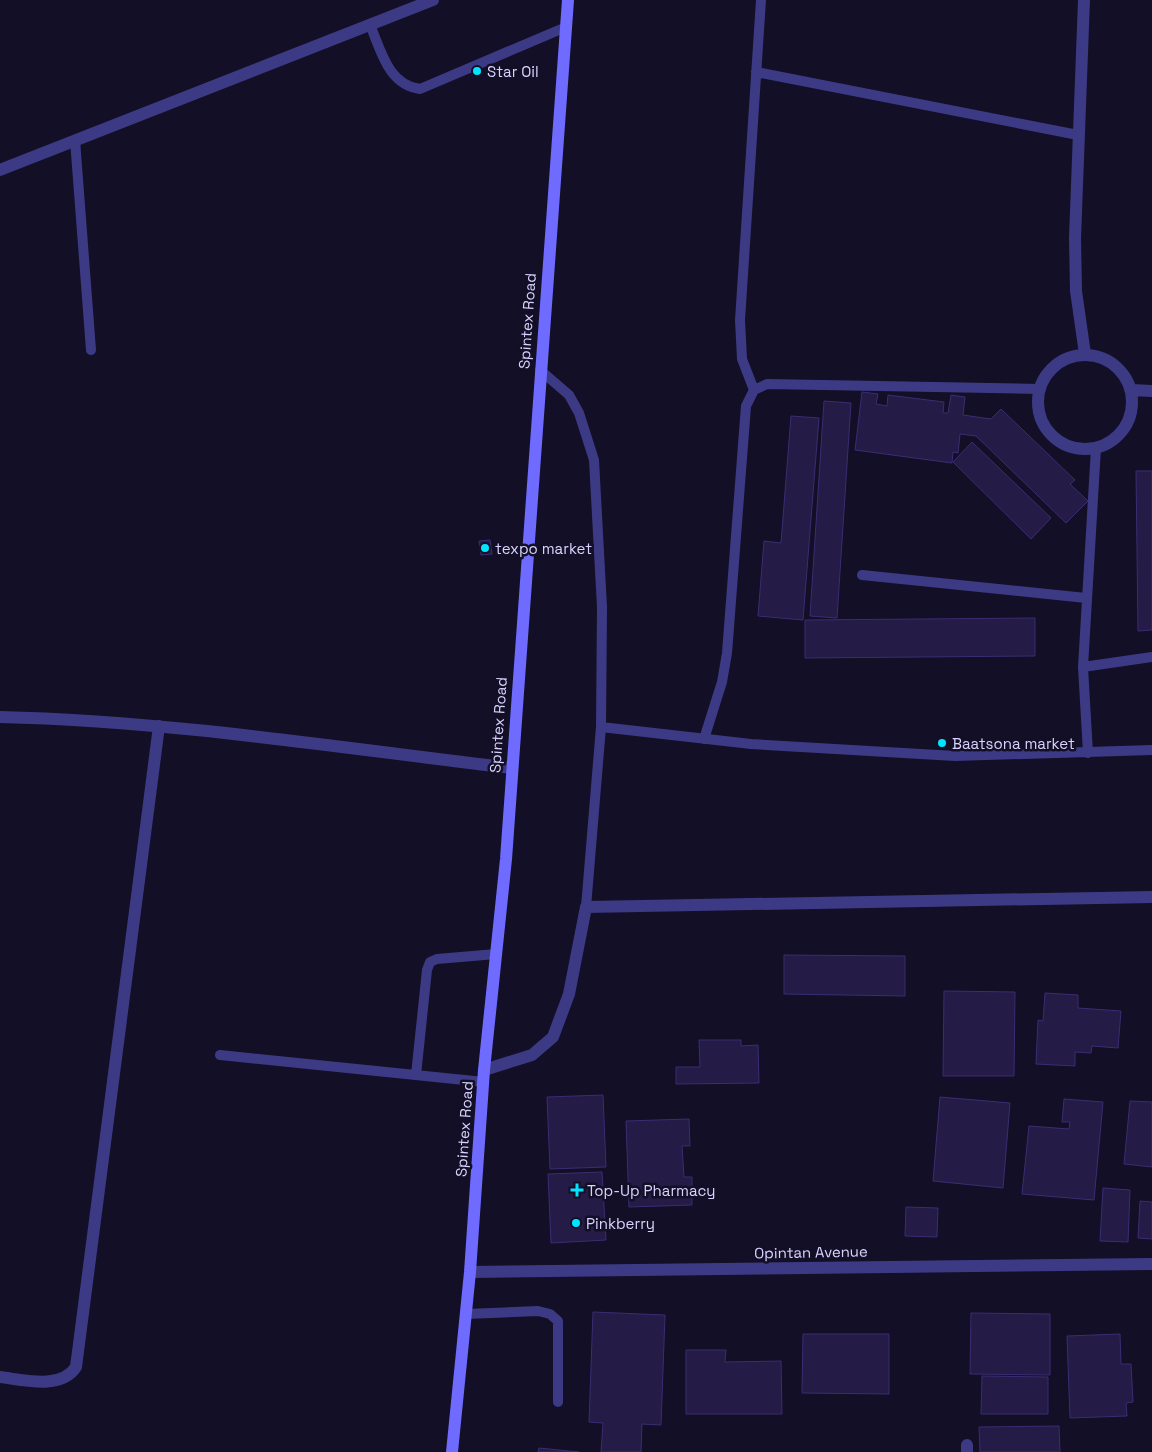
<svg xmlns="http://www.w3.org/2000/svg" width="1152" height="1452" viewBox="0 0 1152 1452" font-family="'Space Grotesk',sans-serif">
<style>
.building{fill:#241b47;stroke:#3b2d73}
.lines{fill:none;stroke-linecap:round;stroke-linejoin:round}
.lane{stroke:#3d3a85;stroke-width:10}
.street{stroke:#3d3a85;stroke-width:12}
.secondary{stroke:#6f6bff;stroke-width:12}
.poi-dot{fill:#00e5ff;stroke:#130f26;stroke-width:2}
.labels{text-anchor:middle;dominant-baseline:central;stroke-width:5;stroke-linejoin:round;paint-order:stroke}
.poi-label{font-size:15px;fill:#d9d4ff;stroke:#130f26;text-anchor:start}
.street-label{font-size:15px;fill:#d9d4ff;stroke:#130f26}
</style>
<rect width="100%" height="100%" fill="#130f26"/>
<!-- building -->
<path class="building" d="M862,392L878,394L876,404L887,406L888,395L944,402L943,413H948L951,395L965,397L963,415L991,419L1001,409L1075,480L1070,484L1088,501L1066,523L976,436L960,434L958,453L953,452L952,463L855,450Z
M824,401L851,403L837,618L810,616Z
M791,416L819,418L803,620L758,616L764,541L781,543Z
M972,442L1051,518L1031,539L953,462Z
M1136,471H1152V630L1138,631Z
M490,540L492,554L481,555L479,541Z
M1035,618V656L805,658V620Z
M784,955L905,956V996L784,994Z
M944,991L1015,992L1014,1076H943Z
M1045,993L1078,995V1008L1121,1011L1118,1048L1092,1046L1091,1053L1075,1052V1066L1036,1064L1038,1020L1043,1021Z
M699,1040H741V1046L758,1045L759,1083L676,1084V1067H700Z
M603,1095L606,1167L550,1169L547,1097Z
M940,1097L1010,1103L1003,1188L933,1181Z
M1064,1099L1103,1102L1094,1200L1022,1194L1029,1126L1069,1129L1070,1122H1062Z
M1130,1101L1152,1102V1167L1124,1164Z
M689,1119L690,1146H682L684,1177H692V1205L629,1207L626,1121Z
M602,1172L606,1240L551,1243L548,1174Z
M1103,1188L1130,1190L1128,1242L1100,1241Z
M1140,1201L1152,1202V1239L1138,1238Z
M906,1207L938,1208L937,1237L905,1236Z
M593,1312L665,1315L661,1425L642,1424L641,1452H601L603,1423L589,1422Z
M971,1313L1050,1314V1375L970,1374Z
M803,1334H889V1394L802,1393Z
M1120,1334L1121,1364H1131L1133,1402L1126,1403L1127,1416L1070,1418L1067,1336Z
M686,1350H726L725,1362L781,1361L782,1414H686Z
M982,1376L1048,1377V1414H981Z
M1059,1426L1060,1452H980L979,1427Z
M539,1448L579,1452H538Z"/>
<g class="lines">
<!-- lane -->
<path class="lane" d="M370,25C381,50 388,85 420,89L566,27
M756,72L1078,135
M75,140L91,350
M540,370L569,395L579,413L594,460L602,607L601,727L586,907
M754,390L742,359L740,320L761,0
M862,575L1086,598
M1083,667L1152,657
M601,727L751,744L955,756L1152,750
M704,739L722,682L727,653L746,406L754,390L767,384L1039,389
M1088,753L1083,667L1096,448
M220,1055L484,1082
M416,1075L427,970L430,962L437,959L496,954
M466,1314L538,1311L550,1314L558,1321V1402"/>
<!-- street -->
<path class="street" d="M1084,0L1075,238L1076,291L1085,354
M0,170L433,0
M1038 402a47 47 0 1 1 94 0a47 47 0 1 1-94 0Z
M1131,390L1152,391
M0,717C171,721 341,748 511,768
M484,1070L532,1055L553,1037L569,994L586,907L1152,897
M470,1272L1152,1264
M0,1377C24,1380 61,1390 76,1367L159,726
M967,1452V1445"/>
<!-- secondary -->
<path class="secondary" d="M452,1452L470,1272L484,1070L506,859L568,0"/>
</g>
<!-- markers -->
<g class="poi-dot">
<circle cx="477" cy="71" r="5"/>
<circle cx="485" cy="548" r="5"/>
<circle cx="942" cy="743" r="5"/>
<path d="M574.5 1182.5h5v5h5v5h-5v5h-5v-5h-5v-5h5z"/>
<circle cx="576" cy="1223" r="5"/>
</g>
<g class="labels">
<!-- poi labels -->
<g class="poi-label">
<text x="487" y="71">Star Oil</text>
<text x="495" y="548">texpo market</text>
<text x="952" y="743">Baatsona market</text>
<text x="587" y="1190">Top-Up Pharmacy</text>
<text x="586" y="1223">Pinkberry</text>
</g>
<!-- street labels -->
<g class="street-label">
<text transform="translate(527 321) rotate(-86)">Spintex Road</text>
<text transform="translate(498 725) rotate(-86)">Spintex Road</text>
<text transform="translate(464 1129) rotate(-86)">Spintex Road</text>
<text transform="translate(811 1252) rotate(-1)">Opintan Avenue</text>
</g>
</g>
</svg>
